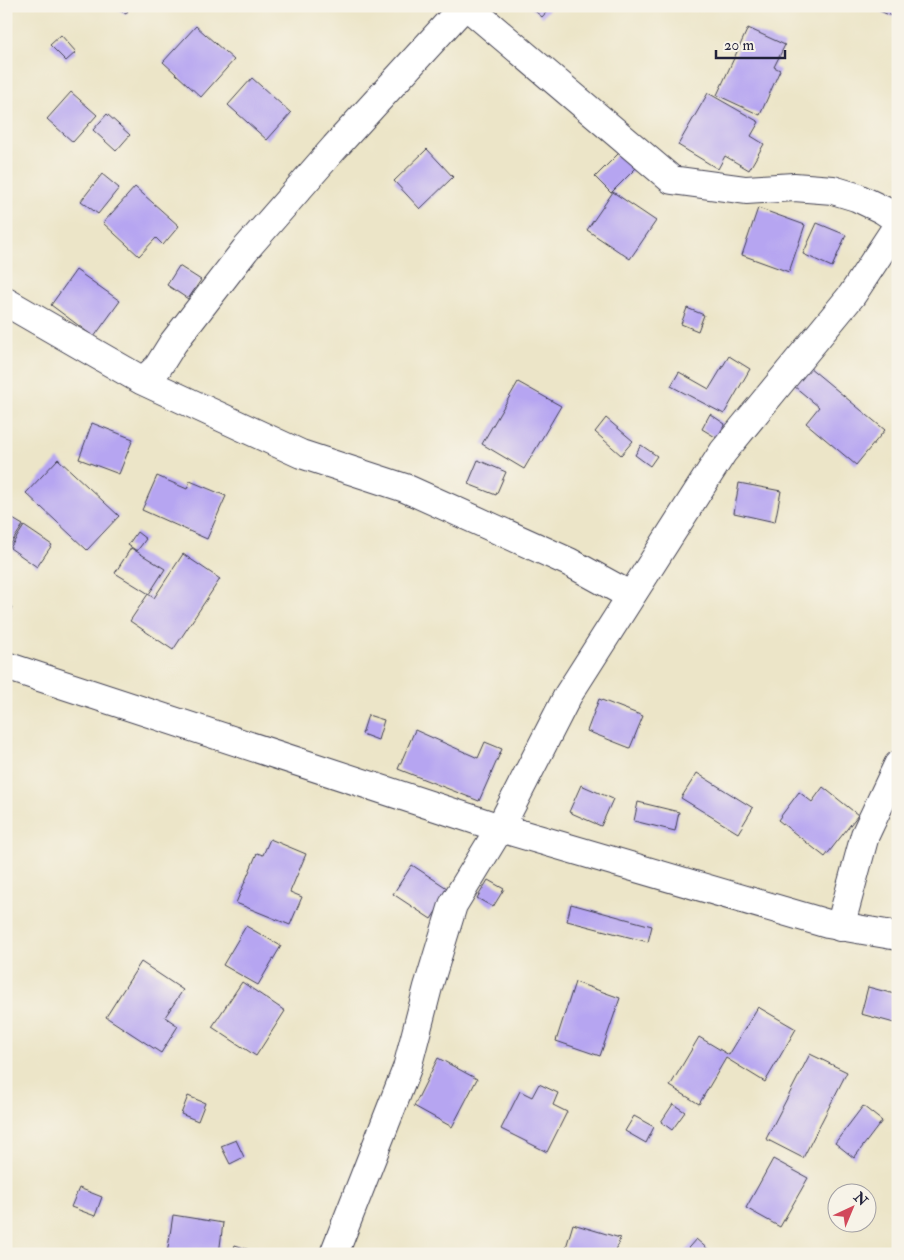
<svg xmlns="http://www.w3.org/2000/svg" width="904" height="1260" viewBox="0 0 904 1260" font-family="'IM FELL Double Pica',serif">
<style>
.building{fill:#b6a5f1}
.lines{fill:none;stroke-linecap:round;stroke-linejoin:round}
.minor-casing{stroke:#403f50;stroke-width:30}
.major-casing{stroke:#403f50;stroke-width:30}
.minor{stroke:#fff;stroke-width:28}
.major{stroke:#fff;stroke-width:28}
</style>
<rect width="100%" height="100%" fill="#f7f3e8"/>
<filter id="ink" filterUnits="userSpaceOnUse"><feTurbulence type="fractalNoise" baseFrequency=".02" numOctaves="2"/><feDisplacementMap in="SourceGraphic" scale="10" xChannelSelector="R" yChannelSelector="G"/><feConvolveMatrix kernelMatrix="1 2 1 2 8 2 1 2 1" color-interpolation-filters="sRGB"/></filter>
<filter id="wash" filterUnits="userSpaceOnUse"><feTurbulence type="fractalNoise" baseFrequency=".0096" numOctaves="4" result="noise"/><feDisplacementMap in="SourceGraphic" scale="20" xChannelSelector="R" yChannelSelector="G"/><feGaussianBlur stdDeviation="1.12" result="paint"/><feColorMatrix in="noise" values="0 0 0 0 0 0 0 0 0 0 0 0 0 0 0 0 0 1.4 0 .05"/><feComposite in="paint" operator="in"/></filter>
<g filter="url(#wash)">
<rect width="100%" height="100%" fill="#ece5c8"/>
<g id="blocks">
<!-- building -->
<path class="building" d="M112,6H130L126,14Z
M529,6H552L542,17Z
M882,6H898V19L880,11Z
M196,26L234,60L201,97L163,62Z
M748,28L785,45L774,67L780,70L760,115L717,95Z
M61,35L76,52L66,61L50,45Z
M252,78L291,113L267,140L228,105Z
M71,92L97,115L73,142L47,119Z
M708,93L759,122L751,136L764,144L749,170L725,156L718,169L678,145Z
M107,114L130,135L116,151L93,130Z
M427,149L453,177L420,209L394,181Z
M621,151L637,167L611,193L595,177Z
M102,174L119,188L98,214L81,201Z
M135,187L179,226L163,245L156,238L139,256L103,223Z
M613,192L656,221L630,259L587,230Z
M758,208L805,225L789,272L742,255Z
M817,223L846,235L832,267L803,254Z
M179,266L201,280L188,299L167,285Z
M76,270L120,301L94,337L51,305Z
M687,308L704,315L698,331L681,324Z
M729,356L750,369L724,414L671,386L679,372L709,389Z
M809,367L885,430L856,465L806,423L819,407L794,386Z
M518,382L561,406L524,469L482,444Z
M710,414L725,424L717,438L702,429Z
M606,418L633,441L621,455L595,432Z
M92,423L133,439L119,474L79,459Z
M641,445L657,456L650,466L635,455Z
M58,459L119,516L87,550L26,493Z
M478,460L506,472L496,495L468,484Z
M157,476L187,489L190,481L226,496L207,539L142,510Z
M739,483L781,491L775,522L734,513Z
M6,515L23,525L6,551Z
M24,526L52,545L37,567L10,548Z
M137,532L146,539L137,551L128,545Z
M131,548L165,569L149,594L115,573Z
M183,554L220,579L173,650L130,621L148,594L154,598Z
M6,605L12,607L6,620Z
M599,699L643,716L630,748L587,731Z
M368,715L384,720L378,740L362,734Z
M415,730L478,758L485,742L502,749L479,801L398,769Z
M697,773L753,808L738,833L681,798Z
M581,785L613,799L601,826L569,812Z
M823,787L858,815L825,857L778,820L799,792L812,802Z
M638,802L679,812L675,831L634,821Z
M270,839L306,854L290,892L302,897L290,925L236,903L257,853L263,855Z
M412,865L450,890L431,919L393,894Z
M488,880L504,889L493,907L477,898Z
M571,904L652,926L648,942L567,921Z
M246,926L281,946L258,985L223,965Z
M141,962L183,990L165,1017L178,1026L161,1053L106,1017Z
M242,982L285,1011L256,1056L212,1027Z
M575,982L620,998L600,1056L556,1041Z
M868,987L898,995V1024L861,1014Z
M758,1007L796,1029L765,1082L726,1058L699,1104L670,1086L699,1037L729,1055Z
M810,1054L847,1072L803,1158L766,1139Z
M438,1058L477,1079L452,1127L414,1106Z
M539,1084L558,1093L553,1105L567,1112L547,1152L501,1129L520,1091L532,1097Z
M188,1096L205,1103L198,1121L181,1114Z
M673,1104L685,1112L672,1130L661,1122Z
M863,1106L882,1121L854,1158L835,1143Z
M634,1116L654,1127L646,1143L625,1131Z
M236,1140L244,1157L230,1164L221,1146Z
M773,1159L808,1178L780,1227L746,1208Z
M79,1188L102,1197L95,1216L71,1207Z
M173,1215L223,1223L219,1254H167Z
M573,1224L620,1238L615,1254H564Z
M696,1239L710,1251L708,1254H683Z
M235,1245L256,1252L255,1254H232Z"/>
</g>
</g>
<g filter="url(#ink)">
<use href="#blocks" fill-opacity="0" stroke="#403f50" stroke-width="1"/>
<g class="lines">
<defs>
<path id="minor" d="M467,6L672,180L746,190L794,187L833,190L856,197L883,210L898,220
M6,302L143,381L158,367L173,343L245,250L335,147L464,6
M143,381L301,454L405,488L569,562L631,596
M840,927L865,835L898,765
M334,1254L407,1068L428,987L453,905L500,828L568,695L723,452L852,295L898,225"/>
<path id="major" d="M6,666L500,828L828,924L898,936"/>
</defs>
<!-- minor casing -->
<use href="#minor" class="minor-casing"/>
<!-- major casing -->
<use href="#major" class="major-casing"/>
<!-- minor -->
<use href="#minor" class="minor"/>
<!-- major -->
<use href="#major" class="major"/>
</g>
</g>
<!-- margin -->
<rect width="904" height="1260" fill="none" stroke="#f7f3e8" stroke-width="25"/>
<!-- north arrow -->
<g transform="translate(852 1208) rotate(44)"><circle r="24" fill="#f7f3e8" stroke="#a29fa3"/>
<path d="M0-4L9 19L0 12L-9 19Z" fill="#d1495b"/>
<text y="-8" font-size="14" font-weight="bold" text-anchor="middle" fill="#22223b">N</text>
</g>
<!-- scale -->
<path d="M716 50v8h69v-8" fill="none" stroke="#22223b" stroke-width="2.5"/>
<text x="724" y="50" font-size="15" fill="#22223b" stroke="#f7f3e8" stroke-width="4" paint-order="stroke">20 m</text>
</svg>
